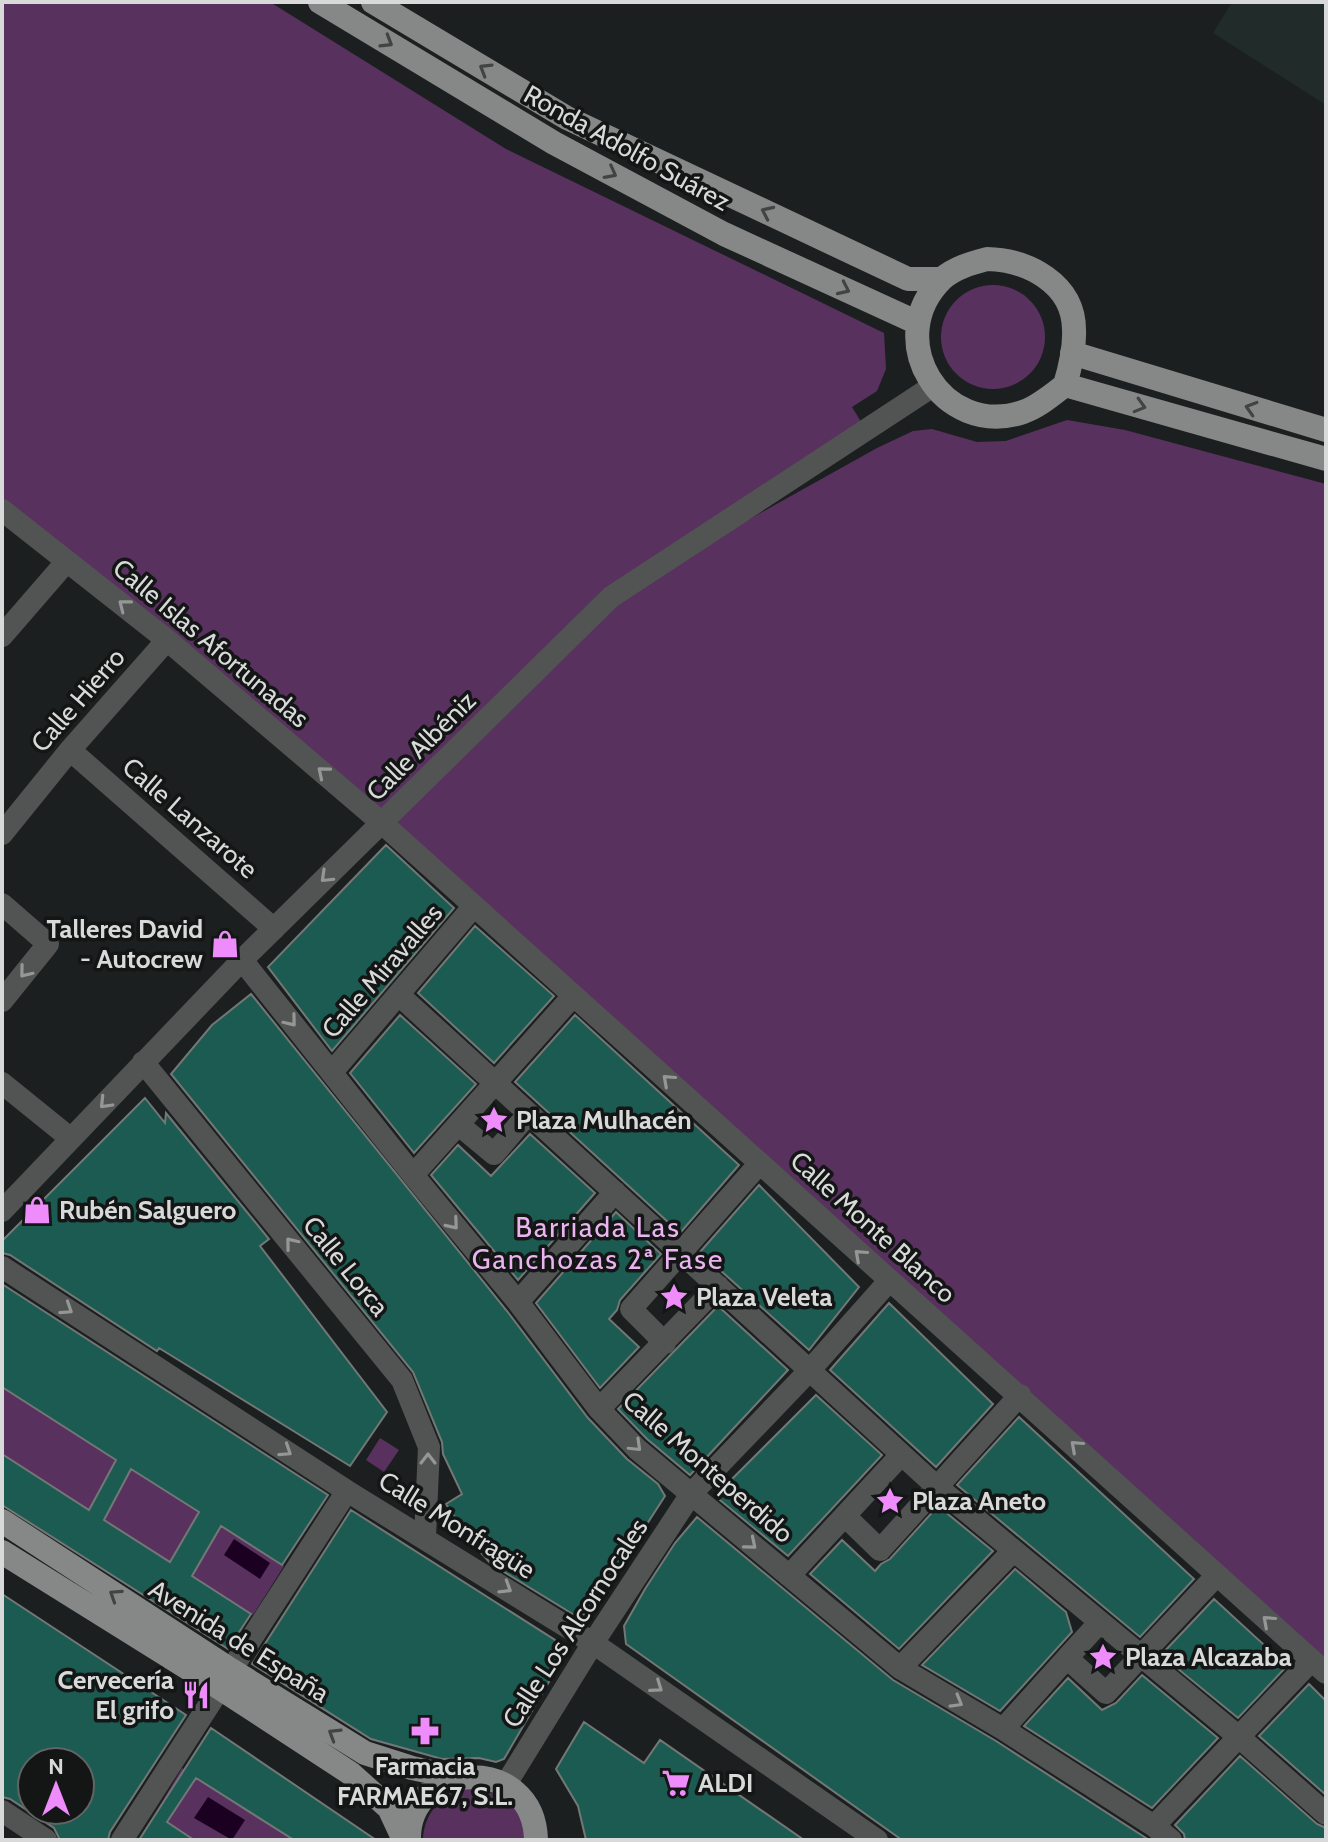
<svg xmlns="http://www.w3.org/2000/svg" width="1328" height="1842" viewBox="0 0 1328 1842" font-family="Cabin,sans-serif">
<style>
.built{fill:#212b29}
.green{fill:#59315f}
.water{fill:#1c0021}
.building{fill:#1c5b51;stroke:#737776;stroke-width:2;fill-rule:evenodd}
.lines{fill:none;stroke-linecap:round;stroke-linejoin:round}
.minor{stroke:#525353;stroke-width:22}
.major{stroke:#858887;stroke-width:24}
.oneway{stroke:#414443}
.oneway2{stroke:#959696}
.labels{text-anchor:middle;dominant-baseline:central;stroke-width:7;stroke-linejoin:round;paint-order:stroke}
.street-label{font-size:26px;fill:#d8dada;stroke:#131615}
.poi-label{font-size:26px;font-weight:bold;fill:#d8dada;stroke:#131615;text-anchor:start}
.neighbourhood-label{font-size:28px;letter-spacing:2px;fill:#e9b4f0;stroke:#131615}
</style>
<rect width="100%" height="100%" fill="#1c1f1f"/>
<!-- built -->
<path class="built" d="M1232,2H1326V105L1213,33Z"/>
<!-- green -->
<path class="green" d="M2,2H270L506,149L884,333L886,369L877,391L852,407L866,430L626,588L877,448L913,431L932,429L977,442L1006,441L1067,420L1125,430L1326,484V1673L760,1163L2,510Z
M941 337a52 52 0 1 1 104 0a52 52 0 1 1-104 0Z
M2,1387L284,1566L253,1615L2,1454Z
M380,1438L399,1450L384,1472L366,1460Z
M182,1768L294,1840H194L155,1814Z
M465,1788C506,1794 518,1796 526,1840H423C424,1813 440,1797 465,1788Z"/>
<!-- water -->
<path class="water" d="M234,1539L270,1563L260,1579L224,1555Z
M208,1797L245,1820L232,1840L194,1818Z"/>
<!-- building -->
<path class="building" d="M386,845L454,908L332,1051L268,967Z
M475,926L554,996L494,1063L418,993Z
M251,994L507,1311L588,1418L627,1459L658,1484L665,1496L589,1614L576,1616L491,1564L474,1545L446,1504L462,1494L443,1454L442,1442L413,1372L171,1074L212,1025Z
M400,1015L476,1084L414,1153L350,1073Z
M575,1015L739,1165L680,1233L515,1082Z
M145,1098L165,1123L166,1113L269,1239L260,1246L387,1412L350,1466L159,1348L157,1351L10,1255L2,1253V1241Z
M530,1134L595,1193L518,1280L431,1175L458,1145L491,1176Z
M759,1185L859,1287L809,1350L700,1252Z
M616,1212L661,1254L620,1300L617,1310L609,1319L639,1347L600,1388L536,1303Z
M2,1284L328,1495L282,1565L221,1526L192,1576L251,1614L228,1649L2,1505V1454L89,1510L116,1460L2,1387ZM131,1469L199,1512L170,1562L104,1520Z
M889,1303L993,1404L936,1467L830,1370Z
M718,1306L788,1370L690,1475L647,1439L618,1409Z
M816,1395L882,1455L788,1556L715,1496Z
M1019,1417L1194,1579L1140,1637L957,1485Z
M938,1506L993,1551L899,1649L810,1574L842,1540L875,1571L881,1564L890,1559Z
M351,1510L555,1640L561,1661L504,1759L496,1762L479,1758L442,1759L371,1739L252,1664Z
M697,1517L893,1680L996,1741L1149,1840H902L626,1644L624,1626L645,1589L675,1543Z
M1015,1569L1066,1612L1072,1632L1000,1711L922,1665Z
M2,1594L186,1715L110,1832L108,1840H60L54,1828L10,1799L2,1797ZM32,1762H80V1810H32Z
M1214,1599L1287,1666L1238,1718L1161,1655Z
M1142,1675L1218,1738L1152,1808L1024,1726L1068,1678L1102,1710L1116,1703Z
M1309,1684L1326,1701V1795L1259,1736Z
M584,1722L644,1763L660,1740L804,1840H586L578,1806L556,1769Z
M211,1728L376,1840H294L196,1778L167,1822L194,1840H139Z
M1240,1756L1317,1824L1326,1828V1840H1185L1184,1834L1175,1825Z"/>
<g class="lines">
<!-- minor -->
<path class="minor" d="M2,510L167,640L382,823L1326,1673
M2,636L67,561
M70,750L274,929
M2,834L70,750L167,640
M2,904L48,944L2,1001
M242,960L413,1175L518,1302L599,1409L637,1449L900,1668L1003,1729L1154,1826L1171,1840
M399,995L936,1486L1239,1737L1326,1814
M143,1062L402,1380L429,1447L425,1537
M332,1072L474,906
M2,1083L70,1138
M459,1125L494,1154L528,1114
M413,1175L573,996
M2,1211L242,960L611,597L933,386
M2,1267L347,1491L593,1643L877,1840
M518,1302L615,1192
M665,1343L631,1309L760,1163
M599,1409L718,1286
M845,1516L880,1550L1020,1395
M789,1576L901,1455
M1099,1623L1067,1658L1106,1693L1217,1575
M900,1668L1013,1551
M231,1670L347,1491
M1003,1729L1067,1658
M506,1784L593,1643L691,1494L809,1371L889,1281
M2,1811L46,1840
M1154,1826L1312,1660
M122,1840L220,1688"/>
<!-- major -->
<path class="major" d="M320,2L554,143L724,234L918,323
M373,2L567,118L908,279H942
M987,259C1027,260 1074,283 1074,330C1075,349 1070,368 1065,385C1052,395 1038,407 1023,412C942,439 881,339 942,279C954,268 972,263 987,259Z
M1072,353L1326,430
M1065,385L1326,459
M2,1521L231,1670L365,1753L412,1768L459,1778
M2,1552L220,1688L350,1773L389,1808L404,1840
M409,1840C407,1760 534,1753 536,1840"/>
</g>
<!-- one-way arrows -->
<defs><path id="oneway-chevron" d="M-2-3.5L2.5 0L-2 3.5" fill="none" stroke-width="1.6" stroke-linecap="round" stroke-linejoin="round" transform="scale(2)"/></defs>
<g class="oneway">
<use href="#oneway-chevron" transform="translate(387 42) rotate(31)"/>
<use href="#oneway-chevron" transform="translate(485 69) rotate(-149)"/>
<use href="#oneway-chevron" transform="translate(611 173) rotate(28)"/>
<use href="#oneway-chevron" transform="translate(767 212) rotate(-155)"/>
<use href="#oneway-chevron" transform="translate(844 289) rotate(25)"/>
<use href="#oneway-chevron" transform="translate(1140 406) rotate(16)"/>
<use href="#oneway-chevron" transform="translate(1251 408) rotate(-163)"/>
<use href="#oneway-chevron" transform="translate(115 1595) rotate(-147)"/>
<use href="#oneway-chevron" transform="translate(334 1734) rotate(-148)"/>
</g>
<g class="oneway2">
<use href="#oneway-chevron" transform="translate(124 605) rotate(-142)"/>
<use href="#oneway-chevron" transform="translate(323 772) rotate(-140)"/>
<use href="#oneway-chevron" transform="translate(326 877) rotate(136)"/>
<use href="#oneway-chevron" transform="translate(25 972) rotate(129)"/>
<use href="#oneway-chevron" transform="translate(291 1021) rotate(51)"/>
<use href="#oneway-chevron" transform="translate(668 1080) rotate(-138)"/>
<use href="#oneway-chevron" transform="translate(105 1103) rotate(134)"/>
<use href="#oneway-chevron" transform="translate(453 1224) rotate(50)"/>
<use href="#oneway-chevron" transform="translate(291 1243) rotate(-129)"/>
<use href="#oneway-chevron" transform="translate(860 1255) rotate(-138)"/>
<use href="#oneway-chevron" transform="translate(67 1309) rotate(33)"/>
<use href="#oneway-chevron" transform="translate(636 1446) rotate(44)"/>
<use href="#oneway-chevron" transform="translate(1076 1446) rotate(-138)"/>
<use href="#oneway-chevron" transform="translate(286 1451) rotate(33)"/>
<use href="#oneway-chevron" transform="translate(428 1459) rotate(-90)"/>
<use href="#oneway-chevron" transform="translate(751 1544) rotate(40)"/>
<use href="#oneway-chevron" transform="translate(506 1588) rotate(32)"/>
<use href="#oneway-chevron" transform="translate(1268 1621) rotate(-138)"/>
<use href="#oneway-chevron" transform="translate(657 1687) rotate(35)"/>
<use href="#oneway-chevron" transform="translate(957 1702) rotate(30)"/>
</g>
<!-- icons -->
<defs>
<symbol id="shop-bare" viewBox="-9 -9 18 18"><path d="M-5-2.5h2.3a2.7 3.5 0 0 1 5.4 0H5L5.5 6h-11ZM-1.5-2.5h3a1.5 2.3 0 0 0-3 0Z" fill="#ed8cfa" stroke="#131615" stroke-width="2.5" paint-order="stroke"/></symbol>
<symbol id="sight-bare" viewBox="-9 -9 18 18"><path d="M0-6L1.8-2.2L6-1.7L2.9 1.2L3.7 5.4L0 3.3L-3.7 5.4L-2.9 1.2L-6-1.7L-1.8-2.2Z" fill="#ed8cfa" stroke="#131615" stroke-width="2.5" paint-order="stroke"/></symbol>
<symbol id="restaurant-bare" viewBox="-9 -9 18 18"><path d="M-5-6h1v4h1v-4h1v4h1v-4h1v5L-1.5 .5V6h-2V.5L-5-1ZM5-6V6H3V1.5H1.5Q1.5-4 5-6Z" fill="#ed8cfa" stroke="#131615" stroke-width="2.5" paint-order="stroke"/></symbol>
<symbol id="pharmacy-bare" viewBox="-9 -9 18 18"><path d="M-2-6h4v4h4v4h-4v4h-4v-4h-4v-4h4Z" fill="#ed8cfa" stroke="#131615" stroke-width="2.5" paint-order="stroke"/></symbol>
<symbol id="supermarket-bare" viewBox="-9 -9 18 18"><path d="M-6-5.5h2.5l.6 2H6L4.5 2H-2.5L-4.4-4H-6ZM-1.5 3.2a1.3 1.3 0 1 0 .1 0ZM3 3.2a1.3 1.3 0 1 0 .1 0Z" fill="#ed8cfa" stroke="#131615" stroke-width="2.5" paint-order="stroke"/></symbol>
</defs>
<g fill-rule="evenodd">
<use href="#shop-bare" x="205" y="924" width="40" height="40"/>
<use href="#sight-bare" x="474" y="1100" width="40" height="40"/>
<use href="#shop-bare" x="17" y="1190" width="40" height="40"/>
<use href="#sight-bare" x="654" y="1277" width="40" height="40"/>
<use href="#sight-bare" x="870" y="1481" width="40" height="40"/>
<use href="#sight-bare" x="1083" y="1637" width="40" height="40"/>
<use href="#restaurant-bare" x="176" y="1675" width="40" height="40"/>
<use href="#pharmacy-bare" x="405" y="1711" width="40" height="40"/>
<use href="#supermarket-bare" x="656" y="1763" width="40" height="40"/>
</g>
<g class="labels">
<!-- street labels -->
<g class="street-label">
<text transform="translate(627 148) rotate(29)">Ronda Adolfo Suárez</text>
<text transform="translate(211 643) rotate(40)">Calle Islas Afortunadas</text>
<text transform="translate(78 700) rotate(-49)">Calle Hierro</text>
<text transform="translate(421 746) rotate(-45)">Calle Albéniz</text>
<text transform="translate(190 818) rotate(41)">Calle Lanzarote</text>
<text transform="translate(382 971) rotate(-49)">Calle Miravalles</text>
<text transform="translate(873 1227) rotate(42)">Calle Monte Blanco</text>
<text transform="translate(346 1266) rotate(51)">Calle Lorca</text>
<text transform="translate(708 1467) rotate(41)">Calle Monteperdido</text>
<text transform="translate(457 1525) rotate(32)">Calle Monfragüe</text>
<text transform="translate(575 1623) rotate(-57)">Calle Los Alcornocales</text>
<text transform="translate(239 1641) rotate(32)">Avenida de España</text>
</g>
<!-- poi labels -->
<g class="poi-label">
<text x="203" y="929" text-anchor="end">Talleres David<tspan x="203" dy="30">- Autocrew</tspan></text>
<text x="516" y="1120">Plaza Mulhacén</text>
<text x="59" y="1210">Rubén Salguero</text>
<text x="696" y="1297">Plaza Veleta</text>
<text x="912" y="1501">Plaza Aneto</text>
<text x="1125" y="1657">Plaza Alcazaba</text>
<text x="174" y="1680" text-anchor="end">Cervecería<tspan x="174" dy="30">El grifo</tspan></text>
<text x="425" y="1766" text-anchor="middle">Farmacia<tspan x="425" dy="30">FARMAE67, S.L.</tspan></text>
<text x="698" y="1783">ALDI</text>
</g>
<!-- neighbourhood labels -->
<g class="neighbourhood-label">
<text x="598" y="1227">Barriada Las<tspan x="598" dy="32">Ganchozas 2ª Fase</tspan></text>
</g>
</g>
<!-- border -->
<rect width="1328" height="1842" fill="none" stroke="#d8dada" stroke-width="8"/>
<!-- north arrow -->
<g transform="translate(56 1786)"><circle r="38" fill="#131615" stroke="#626464" stroke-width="2"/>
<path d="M0-6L14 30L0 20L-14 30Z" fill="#ed8cfa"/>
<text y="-12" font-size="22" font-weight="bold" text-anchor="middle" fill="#d8dada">N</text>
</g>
</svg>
